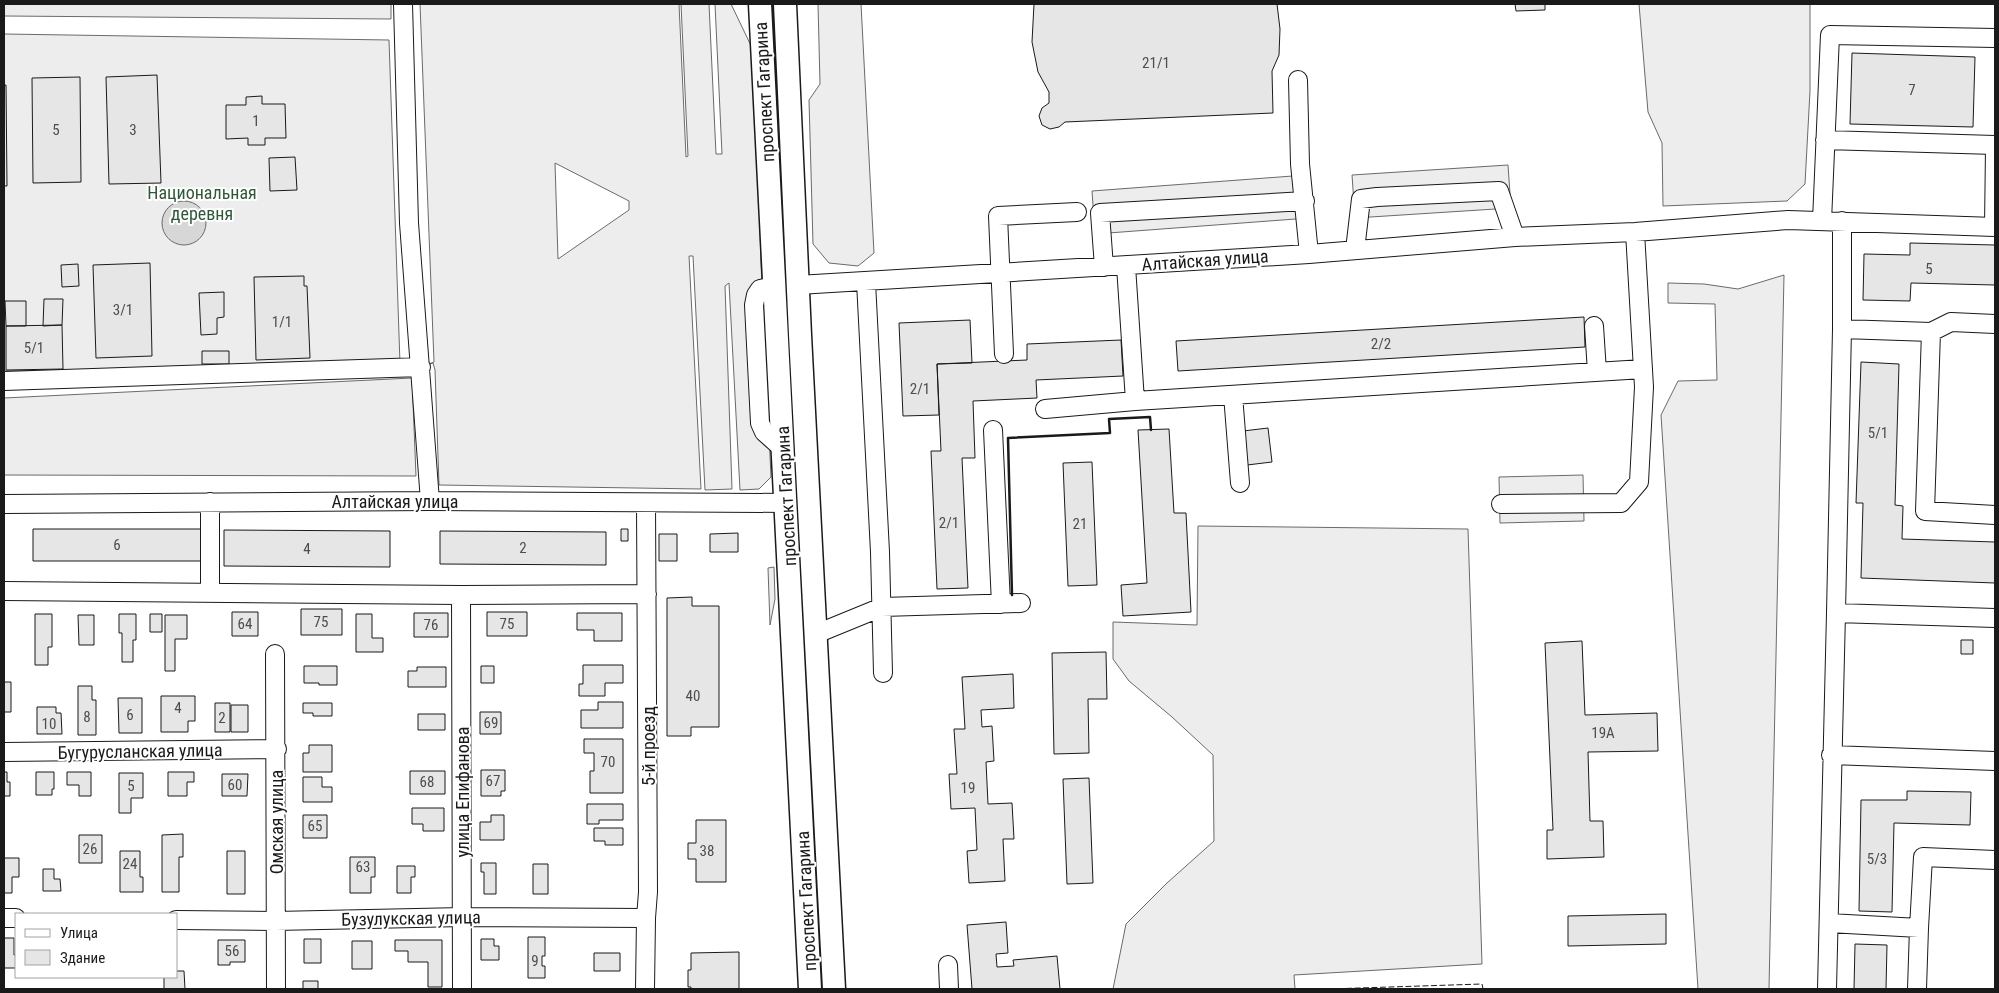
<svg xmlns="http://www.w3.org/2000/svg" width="1999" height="993" viewBox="0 0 1999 993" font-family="'Roboto Condensed',sans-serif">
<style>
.built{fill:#ededed;stroke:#6a6a6a;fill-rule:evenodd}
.water{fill:#d7d7d7;stroke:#6a6a6a}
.building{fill:#e6e6e6;stroke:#1a1a1a}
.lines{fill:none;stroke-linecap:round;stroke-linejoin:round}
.minor-casing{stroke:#1a1a1a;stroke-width:20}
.major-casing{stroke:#1a1a1a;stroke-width:25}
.minor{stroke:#fff;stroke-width:18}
.major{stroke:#fff;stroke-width:22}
.fence{stroke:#1a1a1a;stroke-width:1;stroke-dasharray:6 2.5;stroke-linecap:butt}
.wall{stroke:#1a1a1a;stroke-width:2.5}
.labels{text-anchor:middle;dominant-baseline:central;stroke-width:4;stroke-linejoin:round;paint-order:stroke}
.number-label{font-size:15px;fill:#4d4d4d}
.street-label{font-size:18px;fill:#1a1a1a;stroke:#fff}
.park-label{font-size:18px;fill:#2b5a34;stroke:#fff}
</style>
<rect width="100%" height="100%" fill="#fff"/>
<!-- built -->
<path class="built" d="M4,4H391V19L4,16Z
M420,4H679L686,157L688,156L681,4H709L716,154H722L715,4H731L755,54L761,264L771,477L759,489L740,490L729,283L725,286L732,489L705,490L693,256H689L701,489L439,485L435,370L433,363L421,367L434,362ZM555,163L629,201V210L558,259Z
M818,4H861L874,253L858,266L829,263L813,244L809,100L820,84Z
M1639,4H1810V91L1805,184L1787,201L1663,206L1662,143L1648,112Z
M4,34L389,40L400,364L4,371Z
M1508,165L1511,208L1355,218L1352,175Z
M1306,175L1309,218L1095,234L1092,191Z
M1784,275L1769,989H1698L1661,415L1678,381L1717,380L1715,304L1668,303V283L1704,284L1738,289Z
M412,378L416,476L4,475V398Z
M1583,475L1584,521L1500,523L1499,477Z
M1198,526L1468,529L1482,964L1294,975L1295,989H1113L1126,924L1167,883L1214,841L1213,755L1172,717L1129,681L1113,659V622L1197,625Z
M774,567L775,599L770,625L768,568Z"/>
<!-- water -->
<path class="water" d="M162 223a22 22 0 1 1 44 0a22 22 0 1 1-44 0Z"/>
<!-- building -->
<path class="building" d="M1034,4H1277L1280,29L1279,55L1272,71L1273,113L1065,122L1059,127L1050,129L1042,125L1039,116L1042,108L1049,103V92L1038,72L1032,42Z
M1515,4H1545V10L1516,11Z
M1852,53L1975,57L1973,127L1850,124Z
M157,75L161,183L109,184L106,77Z
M80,77L81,182L33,183L32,78Z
M4,85H6L7,186H4Z
M262,96V104H285L286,138H265V145H248V138L226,139V105H246V97Z
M295,157L297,190L270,191L269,158Z
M1910,243L1995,245V285L1911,283L1910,301L1863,300L1864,254L1910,255Z
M150,263L152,356L96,358L93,265Z
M78,264L79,286L62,287L61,265Z
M304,276V286H307L310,358L256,360L254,277Z
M224,292V317L217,318V334L201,335L199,293Z
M44,299H63L62,325L43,326Z
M5,301H26V326H6Z
M1584,317L1585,347L1178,371L1176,341Z
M970,320L972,363L937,364L939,415L903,416L899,323Z
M62,325L63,369L6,370V326Z
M1121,340L1123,376L1036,380L1037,398L973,401L975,458H962L968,588L937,589L931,451H941L937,364L1027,360V344Z
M202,351H229V364H202Z
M1861,362L1899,364L1895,505L1903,506L1902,539L1995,542V583L1861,578L1863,503H1856Z
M1268,428L1272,462L1247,465L1243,431Z
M1169,429L1174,513H1186L1191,612L1123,616L1121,585L1147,583L1138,430Z
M1092,462L1097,585L1068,586L1063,463Z
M33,529H201V561H33Z
M621,529H628V541H621Z
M224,530L390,531V567L224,566Z
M440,531L606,532V565L440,564Z
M738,533V552H710V534Z
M659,534H677V561H659Z
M692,597V606H719V727H691V736H667V598Z
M301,609H342V635H301Z
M232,612H258V636H232Z
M487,612H527V636H487Z
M414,613H448V637H414Z
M577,613H622V641H594V630H577Z
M35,614H52V647H48V665H35Z
M119,614H136V640H133V662H122V633H119Z
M150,614H162V632H150Z
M356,614H372V638H383V652H356Z
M78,615H94V645H79Z
M165,615H187V639H175V671H165Z
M1961,640H1973V654H1961Z
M1582,641L1585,715L1657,713L1658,751L1588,752L1590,821H1603L1604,857L1547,859V830H1553L1545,643Z
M1106,652L1107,699H1088L1089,753L1054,754L1052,653Z
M583,665H623V683H605V696H579V684H583Z
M304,666H337V685H319V683H304Z
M481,666H494V683H481Z
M417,667H446V687H408V671H417Z
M1013,674L1014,708L981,710L982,727L992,726L994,761L986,762L988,804L1012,803L1014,839H1003L1005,881L969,883L967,851L977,850L975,808L951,809L949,774H957L954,729H965L962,677Z
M4,682H11V712H4V716Z
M78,686H92V700H96V735H78Z
M161,696H195V721H188V732H161Z
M118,698H142V733H119Z
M598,702H623V728H581V710H598Z
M215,703H230V732H215Z
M303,703H332V716H313V713H303Z
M231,705H248V732H231Z
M37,707H56V713H61L62,734H37Z
M480,712H501V734H480Z
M418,714H445V730H418Z
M584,739H623V793H590V771H594V753H584Z
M309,745H332V772H303V753H309Z
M481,770H505V791H501V796H481Z
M410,771H445V794H410Z
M4,772H7V782H10V796H4Z
M36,772H54V789H52V795H36Z
M67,772H91V796H79V785H67Z
M168,772H194V782H187V796H168Z
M119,773H143V798H131V813H119Z
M222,774H248L247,796H222Z
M303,777H322V787H332V802H303Z
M1089,778L1093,883L1067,884L1063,779Z
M1907,791L1971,792L1970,825L1894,823L1892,912L1859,911L1861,800H1907Z
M587,804H623V820H599V824H587Z
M412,808H444V831H423V824H412Z
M303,815H327V838H303Z
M491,815H504V840H480V822H491Z
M696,820H726V882H696V859H688V843H696Z
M594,828H623V845H605V841H594Z
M183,834V857H179V892H162V835Z
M79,835H102V863H79Z
M120,851H140V877H143V892H120Z
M227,851H245V894H227Z
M350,857H375V877H371V893H350Z
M4,858H19V877H12V893H4Z
M481,863H496V894H484V872H481Z
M533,864H548V894H533Z
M397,866H415V877H411V893H397Z
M43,869H54V879H60L61,891H43Z
M1666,914V944L1568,946V916Z
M1006,922L1008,953L996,954L997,967L1014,966L1013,960L1057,956L1060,989H972L967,925Z
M528,937H545V956H542V966H545V978H528Z
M4,938H14V955H16V968H4Z
M304,939H321V963H304Z
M481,939H494V946H499V960H481Z
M218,940H245V962H230V965H218Z
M395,940H442V987H428V962H408V951H395Z
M352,941H372V969H352Z
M1855,944L1887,945L1886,989H1854Z
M739,952V989H691V987H688V970H691V953Z
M594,953H620V971H594Z
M176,971H184L185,989H164V977H176Z
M303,981H318V989H303Z"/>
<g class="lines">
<defs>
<path id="minor" d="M403,4L409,223L430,501
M1298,80L1300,164L1309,254
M1825,140L1995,145
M1822,221L1830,35L1995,38
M1842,221V329L1931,332L1951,322L1995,324
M1994,227L1995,148
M1355,250L1361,199L1377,197L1499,191L1515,237
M1104,267L1100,213L1305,201
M866,282L880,552L883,673
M798,285L1309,254L1515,237L1635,232L1788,220L1995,227
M774,286L760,289L756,295L754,305L760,423L764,432L783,449
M1594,326L1597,372
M1842,329L1836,613L1995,618
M1931,332L1925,511L1995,515
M1004,354L998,216L1077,212
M4,381L421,367
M1233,395L1240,483
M1135,401L1643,369
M1045,409L1135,401L1126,266
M993,430L1001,604
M210,502V593
M4,504L430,501L786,503
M1501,504L1621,503L1639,482L1644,387L1635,232
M4,591L461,595L647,594
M461,595L462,989
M816,634L882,607L1021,603
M275,654L276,989
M4,752L277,749
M1831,755L1995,761
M4,918H16
M176,920L275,921L463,917L646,918
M1829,923L1919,928L1923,857L1995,860
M948,965L949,989
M645,989L646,918L648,892L646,503
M1827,989L1836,613
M1917,989L1919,928"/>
<path id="major" d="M760,4L810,989
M785,4L800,335L834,989"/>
</defs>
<!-- minor casing -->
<use href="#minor" class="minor-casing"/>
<!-- major casing -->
<use href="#major" class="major-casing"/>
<!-- minor -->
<use href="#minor" class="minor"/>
<!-- major -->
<use href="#major" class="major"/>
<!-- fence -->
<path class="fence" d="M1329,989L1482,984L1483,989"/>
<!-- wall -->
<path class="wall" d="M1012,595L1008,438L1110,433L1109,419L1150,417L1151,430"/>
</g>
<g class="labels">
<!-- number labels -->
<g class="number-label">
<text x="1156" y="63">21/1</text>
<text x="1912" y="90">7</text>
<text x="256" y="121">1</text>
<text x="56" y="130">5</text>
<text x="133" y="130">3</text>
<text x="1929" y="269">5</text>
<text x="123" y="310">3/1</text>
<text x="282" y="322">1/1</text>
<text x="1381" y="344">2/2</text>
<text x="34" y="348">5/1</text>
<text x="920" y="389">2/1</text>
<text x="1878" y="433">5/1</text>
<text x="949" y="523">2/1</text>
<text x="1080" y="524">21</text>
<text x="117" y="545">6</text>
<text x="523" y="548">2</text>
<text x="307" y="549">4</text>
<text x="321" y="622">75</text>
<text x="245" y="624">64</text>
<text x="507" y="624">75</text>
<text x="431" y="625">76</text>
<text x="693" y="696">40</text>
<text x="178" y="708">4</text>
<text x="130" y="715">6</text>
<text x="87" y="717">8</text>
<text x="222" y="718">2</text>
<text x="491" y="723">69</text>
<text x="49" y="724">10</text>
<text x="1603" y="733">19А</text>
<text x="608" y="762">70</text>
<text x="493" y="781">67</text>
<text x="427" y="782">68</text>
<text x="235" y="785">60</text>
<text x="131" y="786">5</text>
<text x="968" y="788">19</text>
<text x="315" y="826">65</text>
<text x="90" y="849">26</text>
<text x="707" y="851">38</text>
<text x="1877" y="859">5/3</text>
<text x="130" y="864">24</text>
<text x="363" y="867">63</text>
<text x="232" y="951">56</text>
<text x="535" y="961">9</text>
</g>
<!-- street labels -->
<g class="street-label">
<text transform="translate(764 92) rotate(-93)">проспект Гагарина</text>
<text transform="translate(1205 260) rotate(-4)">Алтайская улица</text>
<text transform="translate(786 496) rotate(-93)">проспект Гагарина</text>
<text x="395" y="501">Алтайская улица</text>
<text transform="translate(648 746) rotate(-90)">5-й проезд</text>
<text transform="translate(140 751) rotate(-1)">Бугурусланская улица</text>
<text transform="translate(462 792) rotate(-90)">улица Епифанова</text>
<text transform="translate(276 822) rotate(-90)">Омская улица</text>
<text transform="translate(806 901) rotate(-93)">проспект Гагарина</text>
<text transform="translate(411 918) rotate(-1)">Бузулукская улица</text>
</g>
<!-- park labels -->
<g class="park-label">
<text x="202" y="192">Национальная<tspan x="202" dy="21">деревня</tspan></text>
</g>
</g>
<!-- border -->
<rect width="1999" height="993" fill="none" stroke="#1a1a1a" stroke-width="10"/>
<!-- legend -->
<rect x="15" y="913" width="162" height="65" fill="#ffffff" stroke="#a3a3a3"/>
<rect x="25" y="929" width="25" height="8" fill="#ffffff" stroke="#a3a3a3"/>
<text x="60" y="938" font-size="15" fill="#1a1a1a">Улица</text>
<rect x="25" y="950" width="25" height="15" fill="#e6e6e6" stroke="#a3a3a3"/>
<text x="60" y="963" font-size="15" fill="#1a1a1a">Здание</text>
</svg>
